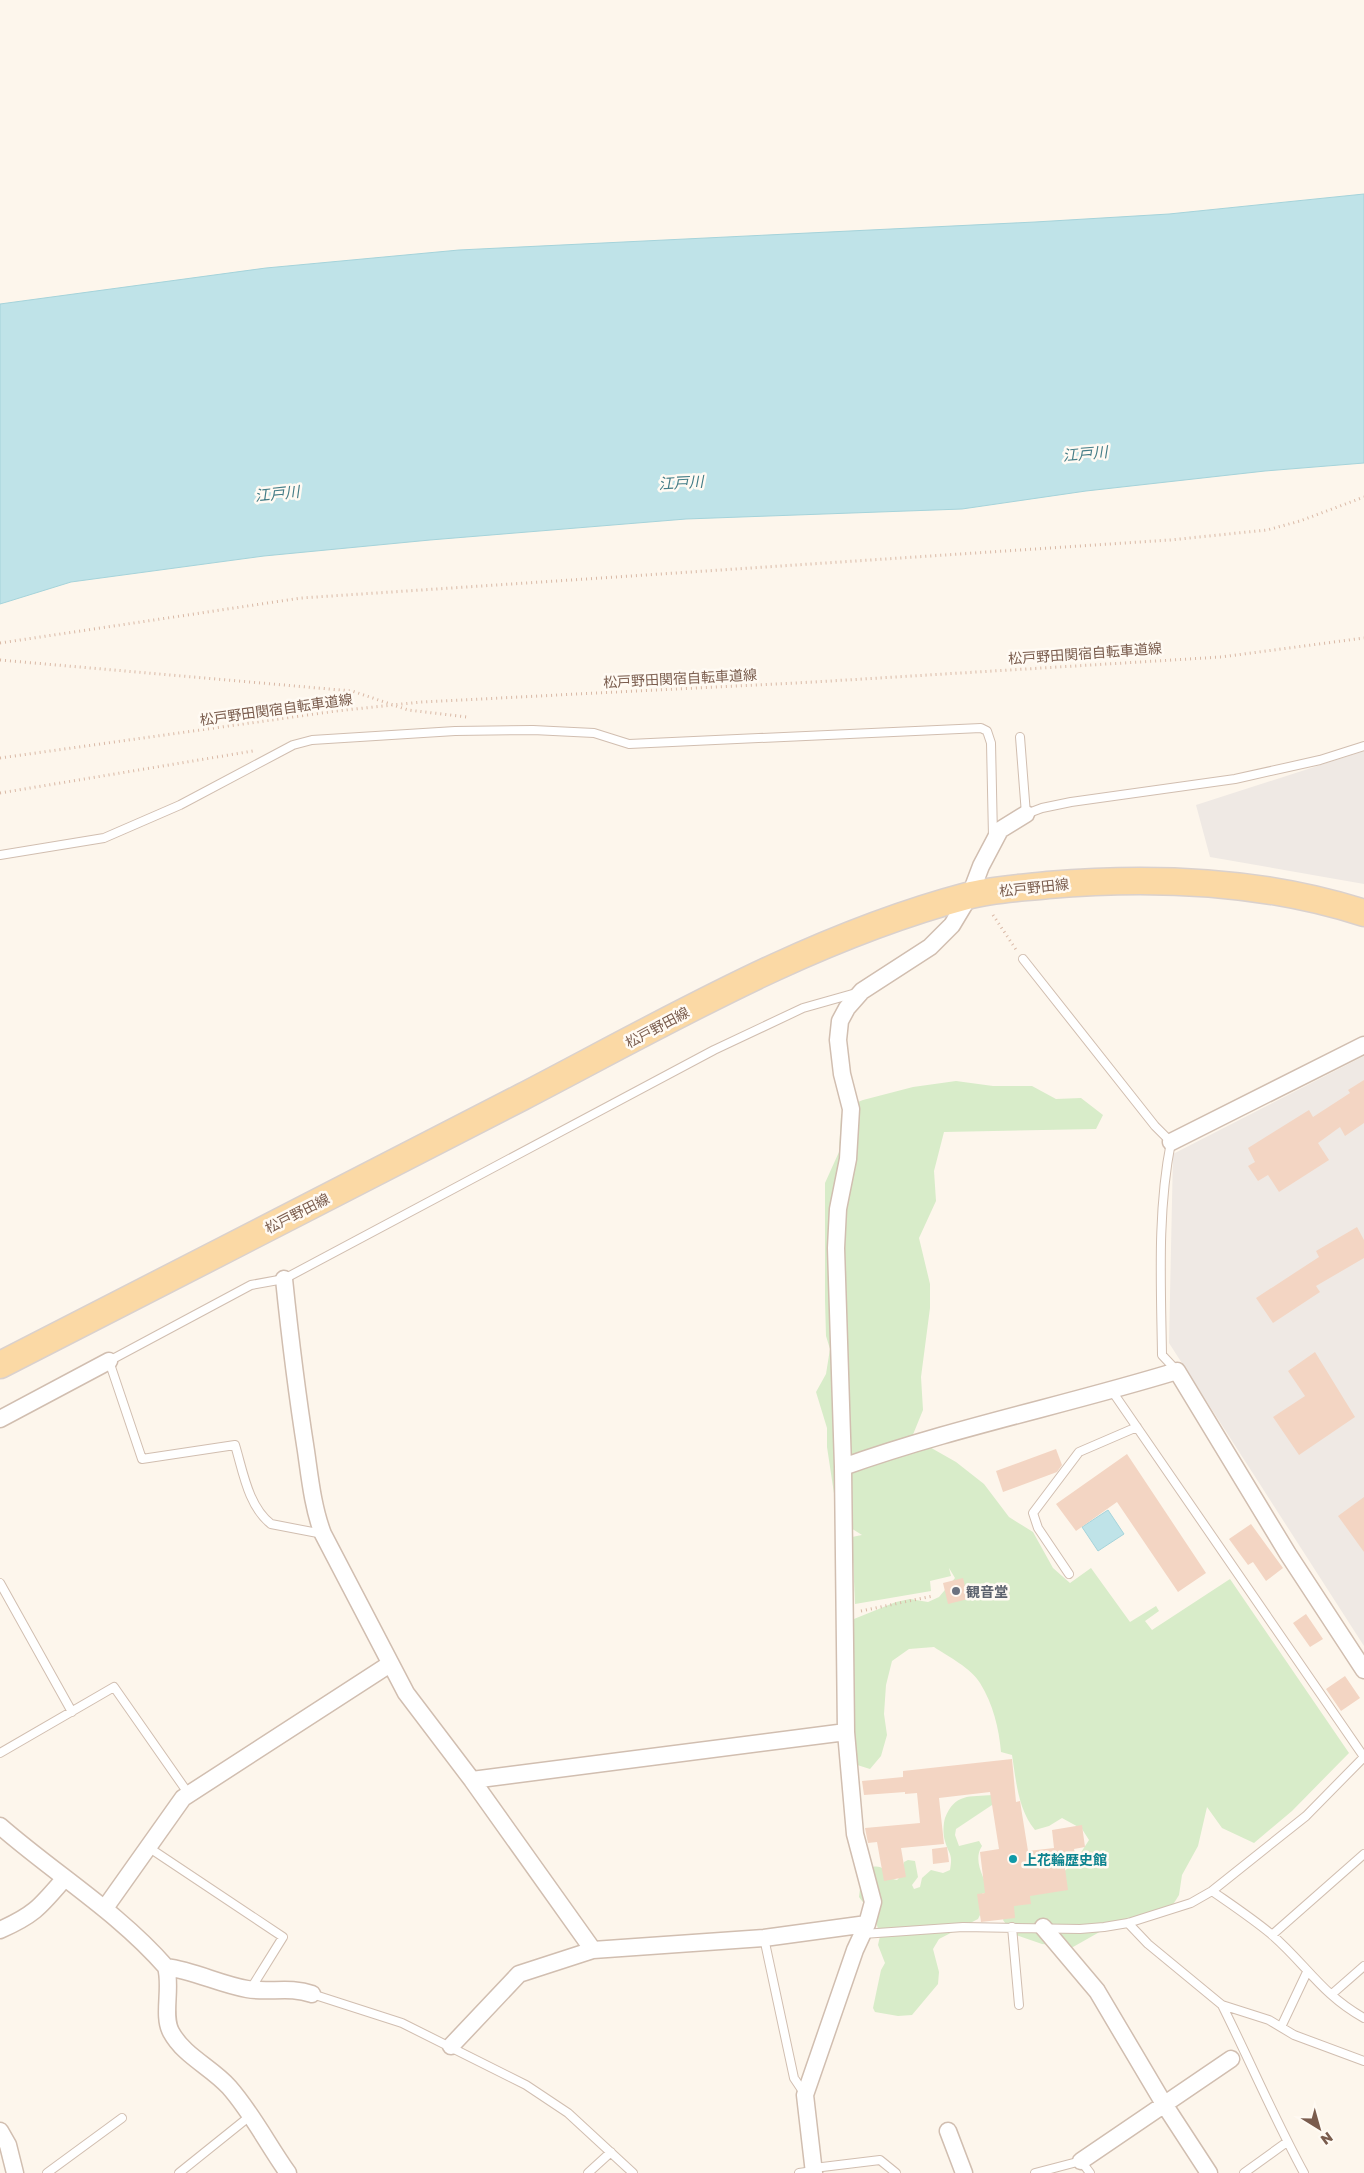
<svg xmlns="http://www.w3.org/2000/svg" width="1364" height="2173" viewBox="0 0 1364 2173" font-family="'Golos Text','Noto Sans JP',sans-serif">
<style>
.industrial{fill:#efe9e4}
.green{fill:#d8ecc9}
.water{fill:#bfe3e8;stroke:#a5d3da}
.building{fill:#f3d5c3}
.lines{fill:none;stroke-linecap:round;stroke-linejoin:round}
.lane-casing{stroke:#d1beb0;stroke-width:10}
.street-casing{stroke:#d1beb0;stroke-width:19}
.primary-casing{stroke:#dad1cd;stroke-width:29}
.path{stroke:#d9b8a5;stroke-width:3;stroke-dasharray:1 4;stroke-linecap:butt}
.lane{stroke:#fff;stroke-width:8}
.street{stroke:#fff;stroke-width:16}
.primary{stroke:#fbd9a5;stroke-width:26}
.worship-dot{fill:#6b7280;stroke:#fffaf3;stroke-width:2}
.culture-dot{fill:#0f9aa8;stroke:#fffaf3;stroke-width:2}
.labels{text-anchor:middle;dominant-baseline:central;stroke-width:5;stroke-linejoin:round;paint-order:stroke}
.street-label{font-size:14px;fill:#7a5c4d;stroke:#fffaf3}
.worship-label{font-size:14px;font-weight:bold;fill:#5b616d;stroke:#fffaf3;text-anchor:start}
.culture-label{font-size:14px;font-weight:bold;fill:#0d838f;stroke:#fffaf3;text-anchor:start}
.water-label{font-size:15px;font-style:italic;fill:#437c86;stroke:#fffaf3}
</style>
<rect width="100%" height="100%" fill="#fdf6ec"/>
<!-- industrial -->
<path class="industrial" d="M1364,751V884L1210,857L1196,805Z
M1364,1056V1646L1169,1343L1173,1154Z"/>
<!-- green -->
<path class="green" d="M956,1081L993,1086H1032L1056,1099L1081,1098L1103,1115L1096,1129L944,1132L934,1171L936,1201L919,1238L930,1284V1308L921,1377L923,1410L912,1437L956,1462L984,1484L1009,1517L1033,1532L1053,1568L1070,1583L1091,1568L1130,1622L1156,1606L1159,1611L1145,1621L1152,1630L1230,1579L1349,1753L1292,1811L1254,1843L1222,1828L1207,1807L1198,1846L1182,1875L1179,1895L1169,1911L1119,1921L1073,1947L1042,1944L1013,1934L1003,1920L1007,1909L1059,1877L1078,1857L1089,1840L1082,1829L1062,1818L1049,1826L1035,1830C1018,1810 1016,1780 1012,1755L1001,1752C999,1728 993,1704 980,1683C971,1668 949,1657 934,1647L909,1649L892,1661L886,1685L884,1714L887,1735L881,1756L870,1769L854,1764L849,1621L896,1602L910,1599L928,1602L939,1597L955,1578L949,1568L951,1576L930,1581L931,1591L855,1604L852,1537L862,1535L838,1520L827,1447V1428L816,1392L826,1374L830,1349L826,1336L825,1300V1183L839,1152L841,1115L848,1106L863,1100L913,1087Z
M993,1795L995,1803L956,1829L955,1835L959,1846L979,1841L982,1846C972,1861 985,1879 990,1893H983L979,1897L980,1915L978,1919L939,1939L933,1949L939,1972L938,1984L912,2015L898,2016L875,2012L873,2008L881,1970L885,1963L878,1945L880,1936L875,1918L859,1897L862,1873C876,1862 883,1866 893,1879L897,1880L900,1877L904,1862L908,1860L915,1861L918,1877L912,1885L914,1889L920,1887L922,1878L931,1870L943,1873L950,1870C953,1852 949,1856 945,1841C943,1835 943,1825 945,1818C955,1793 969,1797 993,1795Z"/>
<!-- water -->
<path class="water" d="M1364,194V463L1265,471L1086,491L962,509L686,519L430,540L264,556L71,582L0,604V304L266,268L459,250L1035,222L1169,214Z
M1108,1510L1124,1534L1098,1551L1082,1527Z"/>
<!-- building -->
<path class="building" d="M1364,1080V1123L1345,1136L1340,1127L1318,1143L1329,1160L1279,1192L1268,1175L1258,1181L1248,1166L1255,1162L1248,1148L1309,1110L1313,1117L1350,1093L1348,1090Z
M1357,1227L1364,1240V1258L1316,1286L1320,1292L1273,1323L1256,1298L1319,1257L1316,1251Z
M1315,1352L1355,1417L1299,1455L1273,1417L1305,1396L1288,1371Z
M1056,1449L1062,1465L1057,1472L1003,1492L996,1471Z
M1127,1454L1206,1573L1178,1592L1117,1502L1076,1531L1056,1504Z
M1364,1497V1552L1338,1516Z
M1251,1524L1283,1568L1266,1581L1253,1562L1248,1565L1229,1539Z
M963,1578L968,1599L948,1604L943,1583Z
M1306,1614L1323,1639L1310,1647L1293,1623Z
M1345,1676L1360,1698L1341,1711L1326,1689Z
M1012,1759L1016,1802L1020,1801L1028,1851L1054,1848L1052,1830L1082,1825L1085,1847L1074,1849L1076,1859L1064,1861L1068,1890L1030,1896L1031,1904L1014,1906L1015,1918L981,1922L977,1894L985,1893L980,1852L999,1849L990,1792L939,1798L944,1844L901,1848L906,1877L884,1881L877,1842L868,1843L865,1828L920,1823L917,1793L905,1794V1792L864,1795L862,1781L903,1777V1771Z
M947,1847L949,1862L933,1864L932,1849Z"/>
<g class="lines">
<defs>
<path id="lane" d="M1020,737L1026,814L1042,808L1071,802L1235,779L1320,760L1364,746
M0,855L104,838L180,805L293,745L312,740L455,731L533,730L594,733L629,744L981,728L987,731L991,743L993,837
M1023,959L1155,1126L1171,1142C1157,1212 1161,1285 1162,1355L1177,1371
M323,1534L271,1524C248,1506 243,1471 235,1445L142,1459L109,1361L251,1285L284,1279L714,1050L803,1008L856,993
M1069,1574L1038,1528L1033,1513L1079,1452L1137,1427
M0,1583L72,1712
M0,1753L114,1687L188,1793
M148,1847L283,1937L250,1990
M1212,1891C1232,1905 1253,1919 1271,1934C1305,1963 1322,1995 1364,2018
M1128,1923L1148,1944L1222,2005L1269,2020L1294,2035L1364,2061
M1012,1927L1019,2005
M863,1934L963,1927L1080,1929L1104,1927L1128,1923L1191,1903L1212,1891L1306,1816L1364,1757L1112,1391
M1272,1935L1364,1854
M764,1938L794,2078L804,2093
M312,1994L402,2023L526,2085L568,2113L633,2173
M1332,1994L1364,1966
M1222,2005C1250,2061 1274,2118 1304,2173
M1281,2027L1307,1972
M814,2168L880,2160L896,2173
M47,2173L122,2118
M179,2173L250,2116
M588,2173L611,2152
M799,2173L813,2171
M1035,2173L1081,2161L1090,2173
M1244,2173L1287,2142"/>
<path id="street" d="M1171,1142L1364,1045
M284,1279C290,1337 297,1394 306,1451C310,1479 313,1508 323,1534L406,1693L472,1780L593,1950
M0,1419L109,1361
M843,1467C952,1428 1066,1405 1177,1371L1288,1554L1364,1670
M472,1780L846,1732
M0,1826C55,1874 118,1912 166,1967C172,1987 162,2016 171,2032C184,2056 211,2067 229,2087C252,2113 268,2145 288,2173
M105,1908L183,1798L390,1664
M1043,1927L1097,1991L1164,2104L1209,2173
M0,1930C34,1915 40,1907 64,1879
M166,1967C195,1971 219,1984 247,1989C269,1993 290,1986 312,1994
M451,2046L519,1974L593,1950L764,1938L867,1924
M0,2131L8,2145L15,2173
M948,2131L964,2173
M1081,2161L1231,2059
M814,2173L805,2095L855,1950L867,1924L873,1902L855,1834L846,1732L843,1467L836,1248L838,1209L848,1159L851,1109L842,1074L838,1040L840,1021L847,1008L862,991L930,947L952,925L970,895L981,866L1000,830L1026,814"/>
<path id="primary" d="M0,1365C174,1275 348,1188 522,1097C666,1022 809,938 967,896C993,889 1022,888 1048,885C1153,876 1262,880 1364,913"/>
</defs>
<!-- lane casing -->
<use href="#lane" class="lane-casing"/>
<!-- street casing -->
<use href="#street" class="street-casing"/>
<!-- primary casing -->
<use href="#primary" class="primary-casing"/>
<!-- path -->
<path class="path" d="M0,643L301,598L1170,540L1267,530L1300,521L1364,497
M0,660L352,691L408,710L467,717
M0,758L336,711L421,702L814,682L1221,657L1364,638
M0,793L253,751
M993,915L1017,951
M861,1611L933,1596"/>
<!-- lane -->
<use href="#lane" class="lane"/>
<!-- street -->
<use href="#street" class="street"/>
<!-- primary -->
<use href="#primary" class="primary"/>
</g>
<!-- markers -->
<circle class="worship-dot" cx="956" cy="1591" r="5"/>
<circle class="culture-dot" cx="1013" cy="1859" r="5"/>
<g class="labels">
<!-- street labels -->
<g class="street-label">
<text transform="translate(1085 653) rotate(-4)">松戸野田関宿自転車道線</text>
<text transform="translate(680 678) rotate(-3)">松戸野田関宿自転車道線</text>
<text transform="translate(276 709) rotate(-8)">松戸野田関宿自転車道線</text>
<text transform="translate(1034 887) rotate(-6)">松戸野田線</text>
<text transform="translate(657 1027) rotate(-28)">松戸野田線</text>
<text transform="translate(297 1213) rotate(-27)">松戸野田線</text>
</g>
<!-- worship labels -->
<g class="worship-label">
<text x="966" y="1591">観音堂</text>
</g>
<!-- culture labels -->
<g class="culture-label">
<text x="1023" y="1859">上花輪歴史館</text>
</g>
<!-- water labels -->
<g class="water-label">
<text transform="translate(1085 453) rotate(-5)">江戸川</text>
<text transform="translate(681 482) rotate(-3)">江戸川</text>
<text transform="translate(277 493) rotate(-6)">江戸川</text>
</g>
</g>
<!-- north arrow -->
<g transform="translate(1319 2128) rotate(143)" stroke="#fffaf3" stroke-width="4" paint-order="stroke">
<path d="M0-4L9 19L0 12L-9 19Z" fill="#7a5c4d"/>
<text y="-8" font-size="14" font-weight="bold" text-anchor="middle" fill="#7a5c4d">N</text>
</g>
</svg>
